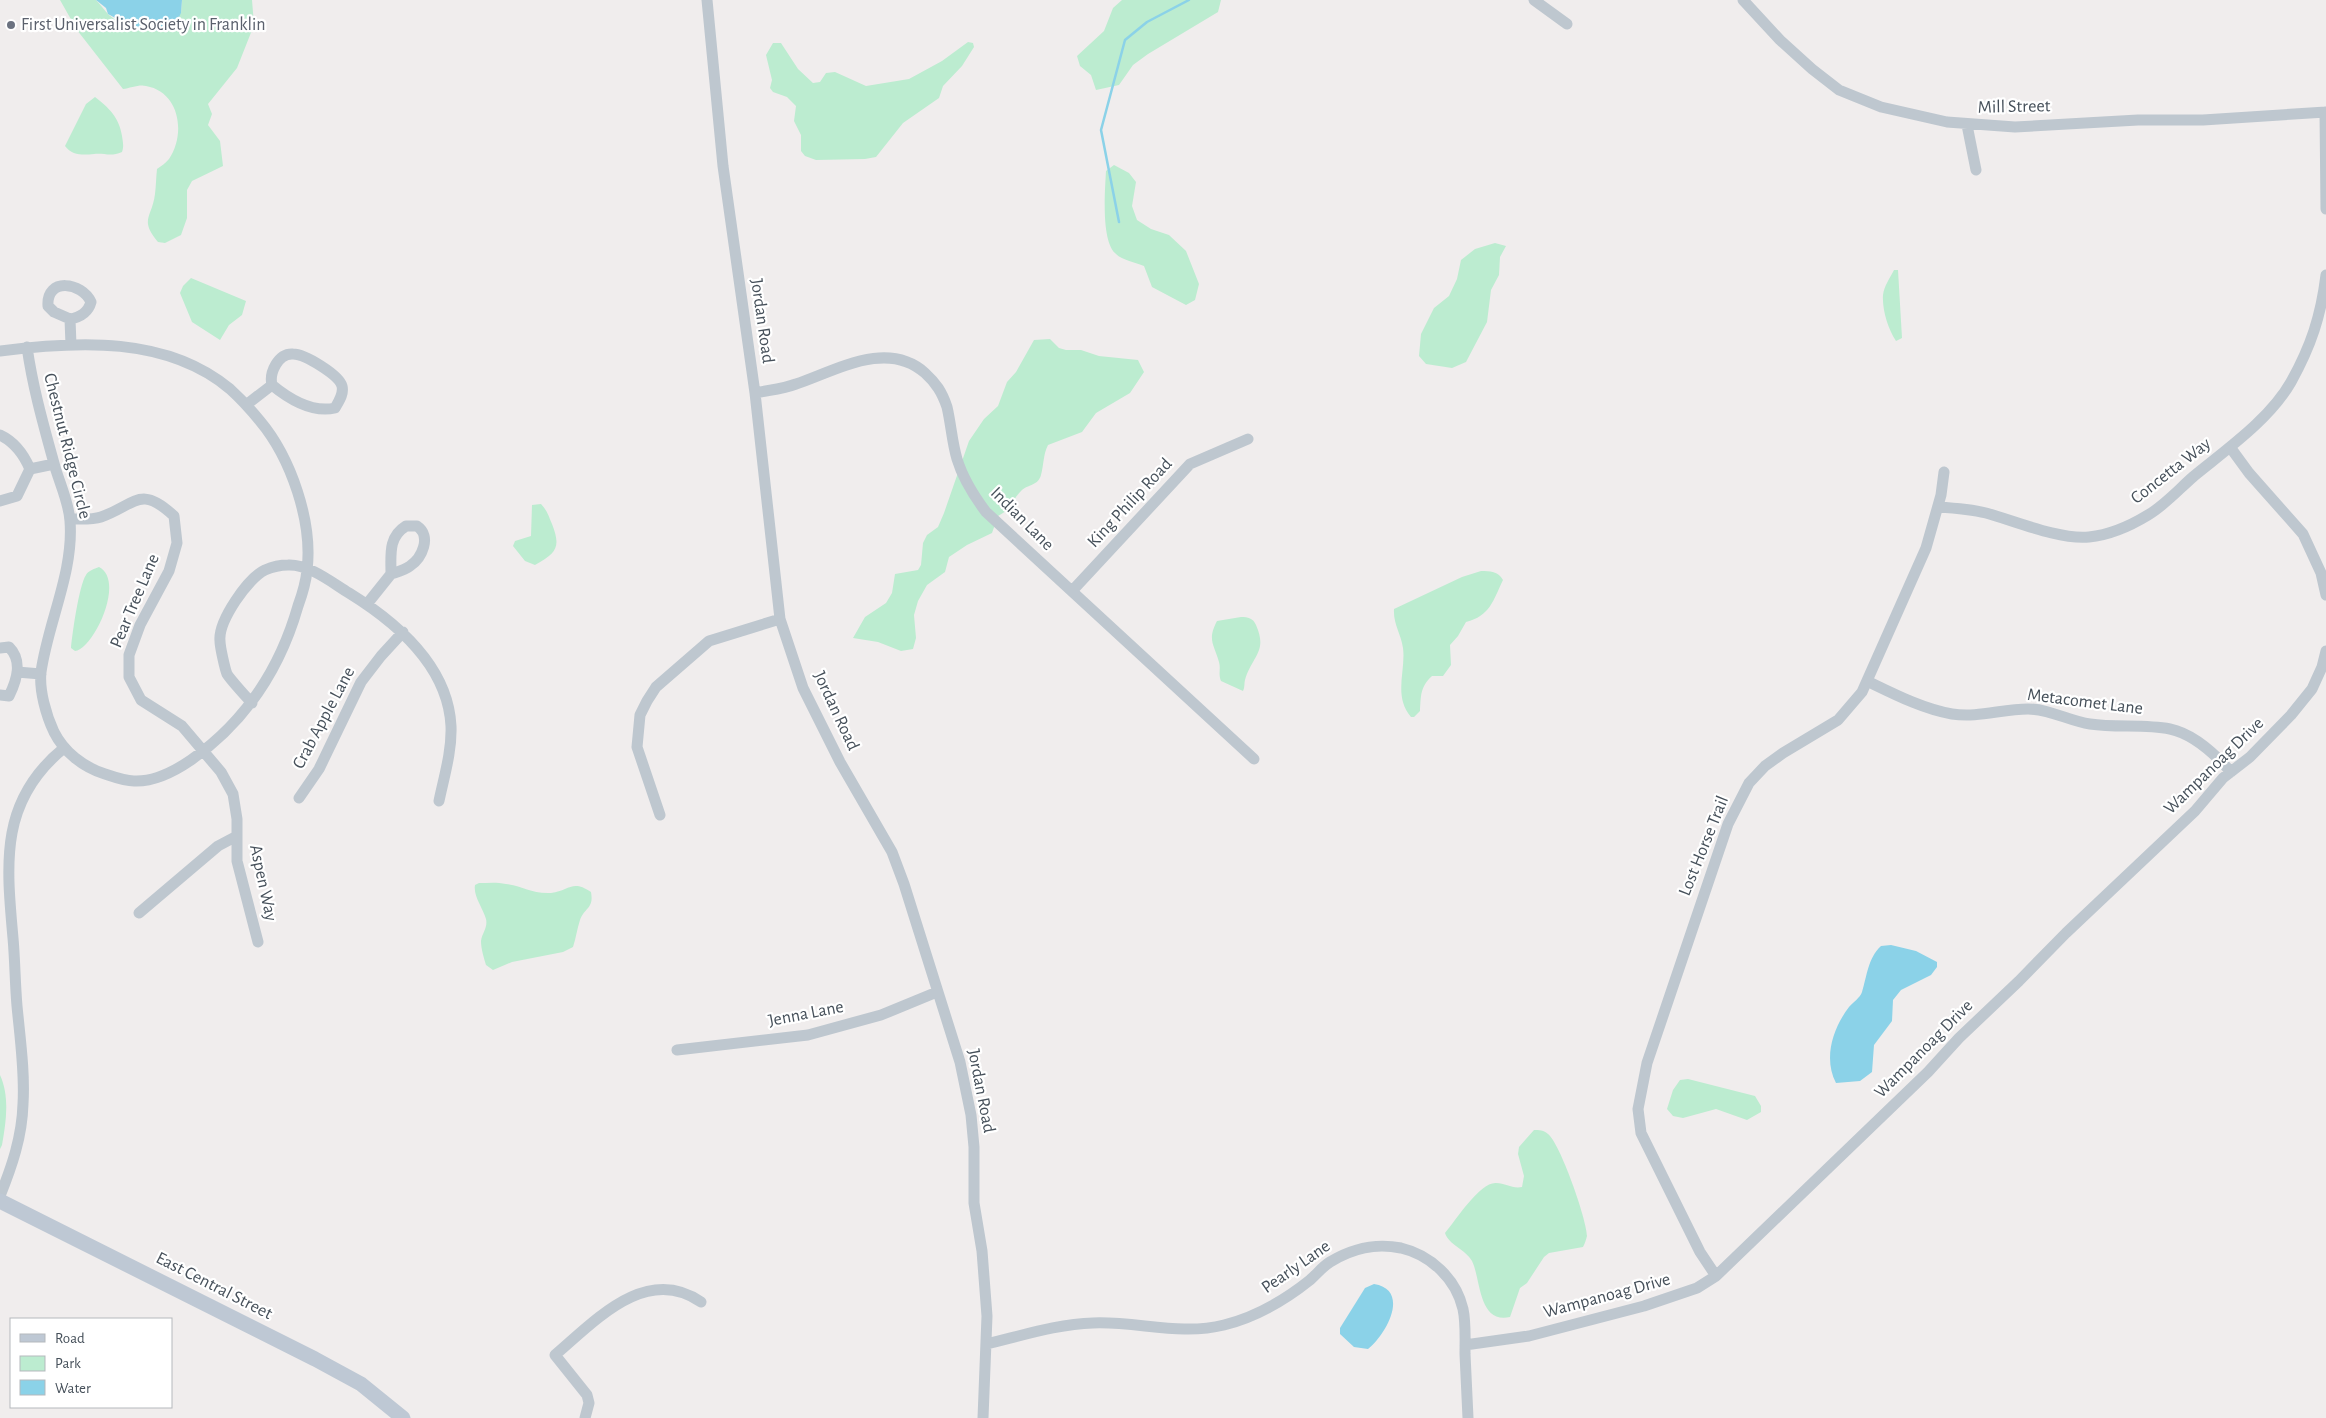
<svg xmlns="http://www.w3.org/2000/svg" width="2326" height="1418" viewBox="0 0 2326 1418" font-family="'Alegreya Sans',sans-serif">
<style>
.green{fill:#bcecd0}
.water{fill:#8bd2e8}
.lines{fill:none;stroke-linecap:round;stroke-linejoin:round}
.stream{stroke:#8bd2e8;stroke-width:2.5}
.street{stroke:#bec7cf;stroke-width:11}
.secondary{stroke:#bec8d4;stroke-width:15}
.worship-dot{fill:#6b7280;stroke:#fff;stroke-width:2}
.labels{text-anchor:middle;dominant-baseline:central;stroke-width:4.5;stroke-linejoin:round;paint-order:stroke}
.worship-label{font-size:18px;fill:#5b616d;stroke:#fff;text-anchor:start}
.street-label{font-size:18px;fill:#46505a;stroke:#fff}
</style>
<rect width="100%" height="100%" fill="#f0eded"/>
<!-- green -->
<path class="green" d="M60,0H96C101,5 105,11 109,15C121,26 140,28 155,31L181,13L182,0H252L254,25L237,68L208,104L212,114L208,125L220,141L223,166L192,181L187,190V218L181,235L165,243L158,242C139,219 152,218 155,194C156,186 156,178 157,169C161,166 166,163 169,159C186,134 180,92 146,86C140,84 130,88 123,89L77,30Z
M1122,0H1221L1218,12L1148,54L1133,65L1119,85L1096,90L1091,75L1080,66L1077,56L1104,31L1113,8Z
M968,42L973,43L974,47L962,66L943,86L939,98L903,123L876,157L865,159L816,160L805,156L801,151V135L794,121L796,106L787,97L773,92L770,88L772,80L766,55L773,43H781L798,69L813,83L820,82L826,73L835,72L866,86L909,79L942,61Z
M95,97C109,108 119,117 122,136C123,143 124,146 122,152C111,157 105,153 94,154C84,155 72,156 65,146L86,104Z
M1114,165L1129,173L1136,182L1132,206L1137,220L1151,229L1169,235L1186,251L1199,284L1195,300L1186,305L1152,287L1144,266C1135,262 1121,260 1115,253C1101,239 1105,190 1106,171Z
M1495,243L1506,246L1500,257L1499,275L1491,290L1487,322L1466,362L1452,368L1426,364L1419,356L1421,334L1434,308L1449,296L1457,279L1461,260L1475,249Z
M1894,270H1898L1902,338L1896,341C1888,329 1882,309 1883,295C1884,286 1890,278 1894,270Z
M191,278L246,301L242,315L229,325L220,340L192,322L180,293L183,286Z
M1050,339L1059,348L1066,350H1081L1099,356L1138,360L1144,372L1130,393L1096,413L1082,432L1048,445C1043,455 1044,464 1041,475C1038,486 1028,484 1021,491C1010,502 1016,506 998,516L992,533L967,545L949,557L945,572L927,585L918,601L914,615L916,638L913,649L901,651L878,642L853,638L865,617L886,603L892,593L895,574L918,570L921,565L923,543L927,535L938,527L944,513L969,441L984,419L998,406L1007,382L1016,372L1034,340Z
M541,504C547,510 549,517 552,524C561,547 557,553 535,565L525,561L513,546L515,541L531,536L532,505Z
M99,567C126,581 93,649 75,651L71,648C72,636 79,585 86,575C88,571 94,569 99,567Z
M1481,571C1490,571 1498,571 1503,580C1493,601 1490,616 1466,622L1458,636L1450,645L1451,665L1443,676H1432C1420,687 1421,696 1420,711L1414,717H1411C1393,696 1406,671 1403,648C1401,634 1393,624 1394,609L1462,577Z
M1241,617C1248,617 1253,618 1256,625C1268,652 1252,656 1245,680C1244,684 1245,687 1243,691L1221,681C1218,674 1221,669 1219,662C1214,644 1207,640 1217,621Z
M479,883C488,883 497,882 506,884C523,886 531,894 551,893C569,891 572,879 591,892C594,909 585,907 580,920C577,929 576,938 573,947L563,952L512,962L493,970L486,965C484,958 481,949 481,941C482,933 488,928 486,919C483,908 473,896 475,885Z
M0,1075C10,1097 6,1122 2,1145L0,1149Z
M1688,1079L1755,1096L1761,1106V1112L1747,1120L1716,1109L1683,1118L1673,1116L1667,1109L1673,1090L1680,1080Z
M1534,1130C1539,1130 1544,1130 1548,1134C1560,1143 1587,1220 1587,1236C1586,1240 1585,1243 1583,1247L1549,1253L1544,1257L1527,1283L1520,1288L1510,1317C1478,1324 1481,1279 1472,1261C1465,1249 1449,1245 1445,1233C1456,1220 1480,1182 1496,1183C1506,1183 1512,1189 1522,1187L1524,1176L1518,1154L1519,1147Z"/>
<!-- water -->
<path class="water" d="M96,0H182L181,13L175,25L155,31L130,26L108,14L106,8Z
M1891,945L1916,951L1937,962V967L1931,975L1901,990L1893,1000L1892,1021L1874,1045L1872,1072L1860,1081L1836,1083C1823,1058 1833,1028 1849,1007C1853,1002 1860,998 1862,992C1867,976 1868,958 1881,946Z
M1374,1284C1411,1290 1386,1335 1368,1349L1354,1347L1340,1334V1328L1365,1288Z"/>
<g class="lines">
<!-- stream -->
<path class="stream" d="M1119,222L1101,130L1125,40L1147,22L1189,0"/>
<!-- street -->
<path class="street" d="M707,0L723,166L755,393L780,619L803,688L840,762L892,852L904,884L960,1062L971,1115L974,1147V1203L982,1251L987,1316L983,1418
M1534,0L1567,24
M1743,0L1780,40L1812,69L1839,90L1881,107L1947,122L2015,127L2138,120H2203L2326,112
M2325,112L2326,209
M1967,125L1976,170
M70,319C80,317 88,313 91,302C82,282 46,277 48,306L54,312L70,319L71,345
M0,351C77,341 167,336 230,389C241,399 251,410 260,421C291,458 313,522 307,570C306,582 302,595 298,606C280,669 245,722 191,760C175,771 154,782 134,781C124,781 114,777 105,774C83,767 64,752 54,732C46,715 39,690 41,672C48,622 74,572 70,521C69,503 60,484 55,467C44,427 33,389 27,347
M755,393C769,390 783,389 796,384C835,371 887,339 925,373C936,383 942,392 947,407C951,424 952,442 957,459C963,479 974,496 986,512L1254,759
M246,405L272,385C289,399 313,413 335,408C339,401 344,394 342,386C339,375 305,354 293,354C278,353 269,373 272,385
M0,435C15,442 24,455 30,469L17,496L0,501
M2230,447L2249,473L2303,534L2321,573L2326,595
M30,469L54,464
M1938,507C1954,508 1970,509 1986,513C2015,521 2060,540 2089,537C2109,535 2130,526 2148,515C2165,505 2179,489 2194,476C2227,449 2270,419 2291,382C2311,346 2321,316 2326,275
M70,519C80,519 92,520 101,517C135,505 140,484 174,516L177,543L169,571L140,625L129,655V677L141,700L182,726L221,772L233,794L237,819V861L258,942
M1072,591L1190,464L1248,439
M367,604L391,574C391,555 388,537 406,526H417C432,536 422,558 410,566C405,570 397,572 391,574
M0,648L9,647C23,661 17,680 9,696L0,695
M17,672L41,674
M1867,681C1894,694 1923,709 1952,714C1978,718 2002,709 2028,709C2050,709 2069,721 2090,724C2116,728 2144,724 2170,729C2194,734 2215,754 2231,772
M252,703C247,698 230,679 227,674C225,669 220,647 220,641C218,621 248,578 265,570C272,567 281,565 288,565C309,564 331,582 349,593C396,622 448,666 451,726C452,751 444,777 439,801
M299,798L319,769L361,682L381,656L403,632
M660,815L637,747L640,715L647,701L656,687L709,641L780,619
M139,913L218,846L235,837
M677,1050L808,1035L881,1015L937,992
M0,1196C12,1166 22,1137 23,1104C25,1072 20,1038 17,1006C15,983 15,960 13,938C6,861 0,800 64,748
M1716,1276L1700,1252L1641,1133L1638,1109L1647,1063L1728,824L1749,783L1765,766L1783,753L1838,720L1862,692L1926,548L1941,495L1944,472
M986,1344C1021,1336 1057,1324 1093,1323C1137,1321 1180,1336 1224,1325C1256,1317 1285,1300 1310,1280C1317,1274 1322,1267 1330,1262C1353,1248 1375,1243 1401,1248C1431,1255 1456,1279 1463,1309C1466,1323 1465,1339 1465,1354C1466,1375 1467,1397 1468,1418
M1465,1345L1529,1336L1644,1306L1697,1288L1716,1276L1928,1072L1959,1038L2019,981L2066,933L2195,811L2223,778L2250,757L2291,715L2312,689L2322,667L2326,651
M585,1418L589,1403L587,1395L555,1355C595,1321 646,1264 701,1302"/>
<!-- secondary -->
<path class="secondary" d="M0,1201L315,1359L361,1384L403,1418"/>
</g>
<!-- markers -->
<circle class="worship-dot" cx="11" cy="25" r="5"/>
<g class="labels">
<!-- worship labels -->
<g class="worship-label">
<text x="21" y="25">First Universalist Society in Franklin</text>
</g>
<!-- street labels -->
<g class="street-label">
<text transform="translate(2014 107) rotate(-1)">Mill Street</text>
<text transform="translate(762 321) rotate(82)">Jordan Road</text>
<text transform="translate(67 446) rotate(76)">Chestnut Ridge Circle</text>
<text transform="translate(2171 471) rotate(-38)">Concetta Way</text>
<text transform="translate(1130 503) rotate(-47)">King Philip Road</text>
<text transform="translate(1022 519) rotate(45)">Indian Lane</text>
<text transform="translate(135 601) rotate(-67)">Pear Tree Lane</text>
<text transform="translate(2085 702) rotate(7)">Metacomet Lane</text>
<text transform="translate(836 711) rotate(65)">Jordan Road</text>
<text transform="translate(324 718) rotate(-62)">Crab Apple Lane</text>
<text transform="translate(2214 766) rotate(-44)">Wampanoag Drive</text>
<text transform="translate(1704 846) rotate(-68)">Lost Horse Trail</text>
<text transform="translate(263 883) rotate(78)">Aspen Way</text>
<text transform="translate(806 1014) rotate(-11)">Jenna Lane</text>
<text transform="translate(1924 1049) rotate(-45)">Wampanoag Drive</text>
<text transform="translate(981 1091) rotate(79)">Jordan Road</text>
<text transform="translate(1296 1267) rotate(-35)">Pearly Lane</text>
<text transform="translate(214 1286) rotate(27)">East Central Street</text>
<text transform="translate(1607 1296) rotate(-15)">Wampanoag Drive</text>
</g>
</g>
<!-- legend -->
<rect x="10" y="1318" width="162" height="90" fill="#ffffff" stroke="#b5b9bd"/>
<rect x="20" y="1334" width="25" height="8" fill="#bec8d4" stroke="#b5b9bd"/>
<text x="55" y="1343" font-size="15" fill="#46505a">Road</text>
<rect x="20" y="1356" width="25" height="15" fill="#bcecd0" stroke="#b5b9bd"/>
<text x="55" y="1368" font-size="15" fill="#46505a">Park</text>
<rect x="20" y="1380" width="25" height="15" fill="#8bd2e8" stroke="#b5b9bd"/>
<text x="55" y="1393" font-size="15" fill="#46505a">Water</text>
</svg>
